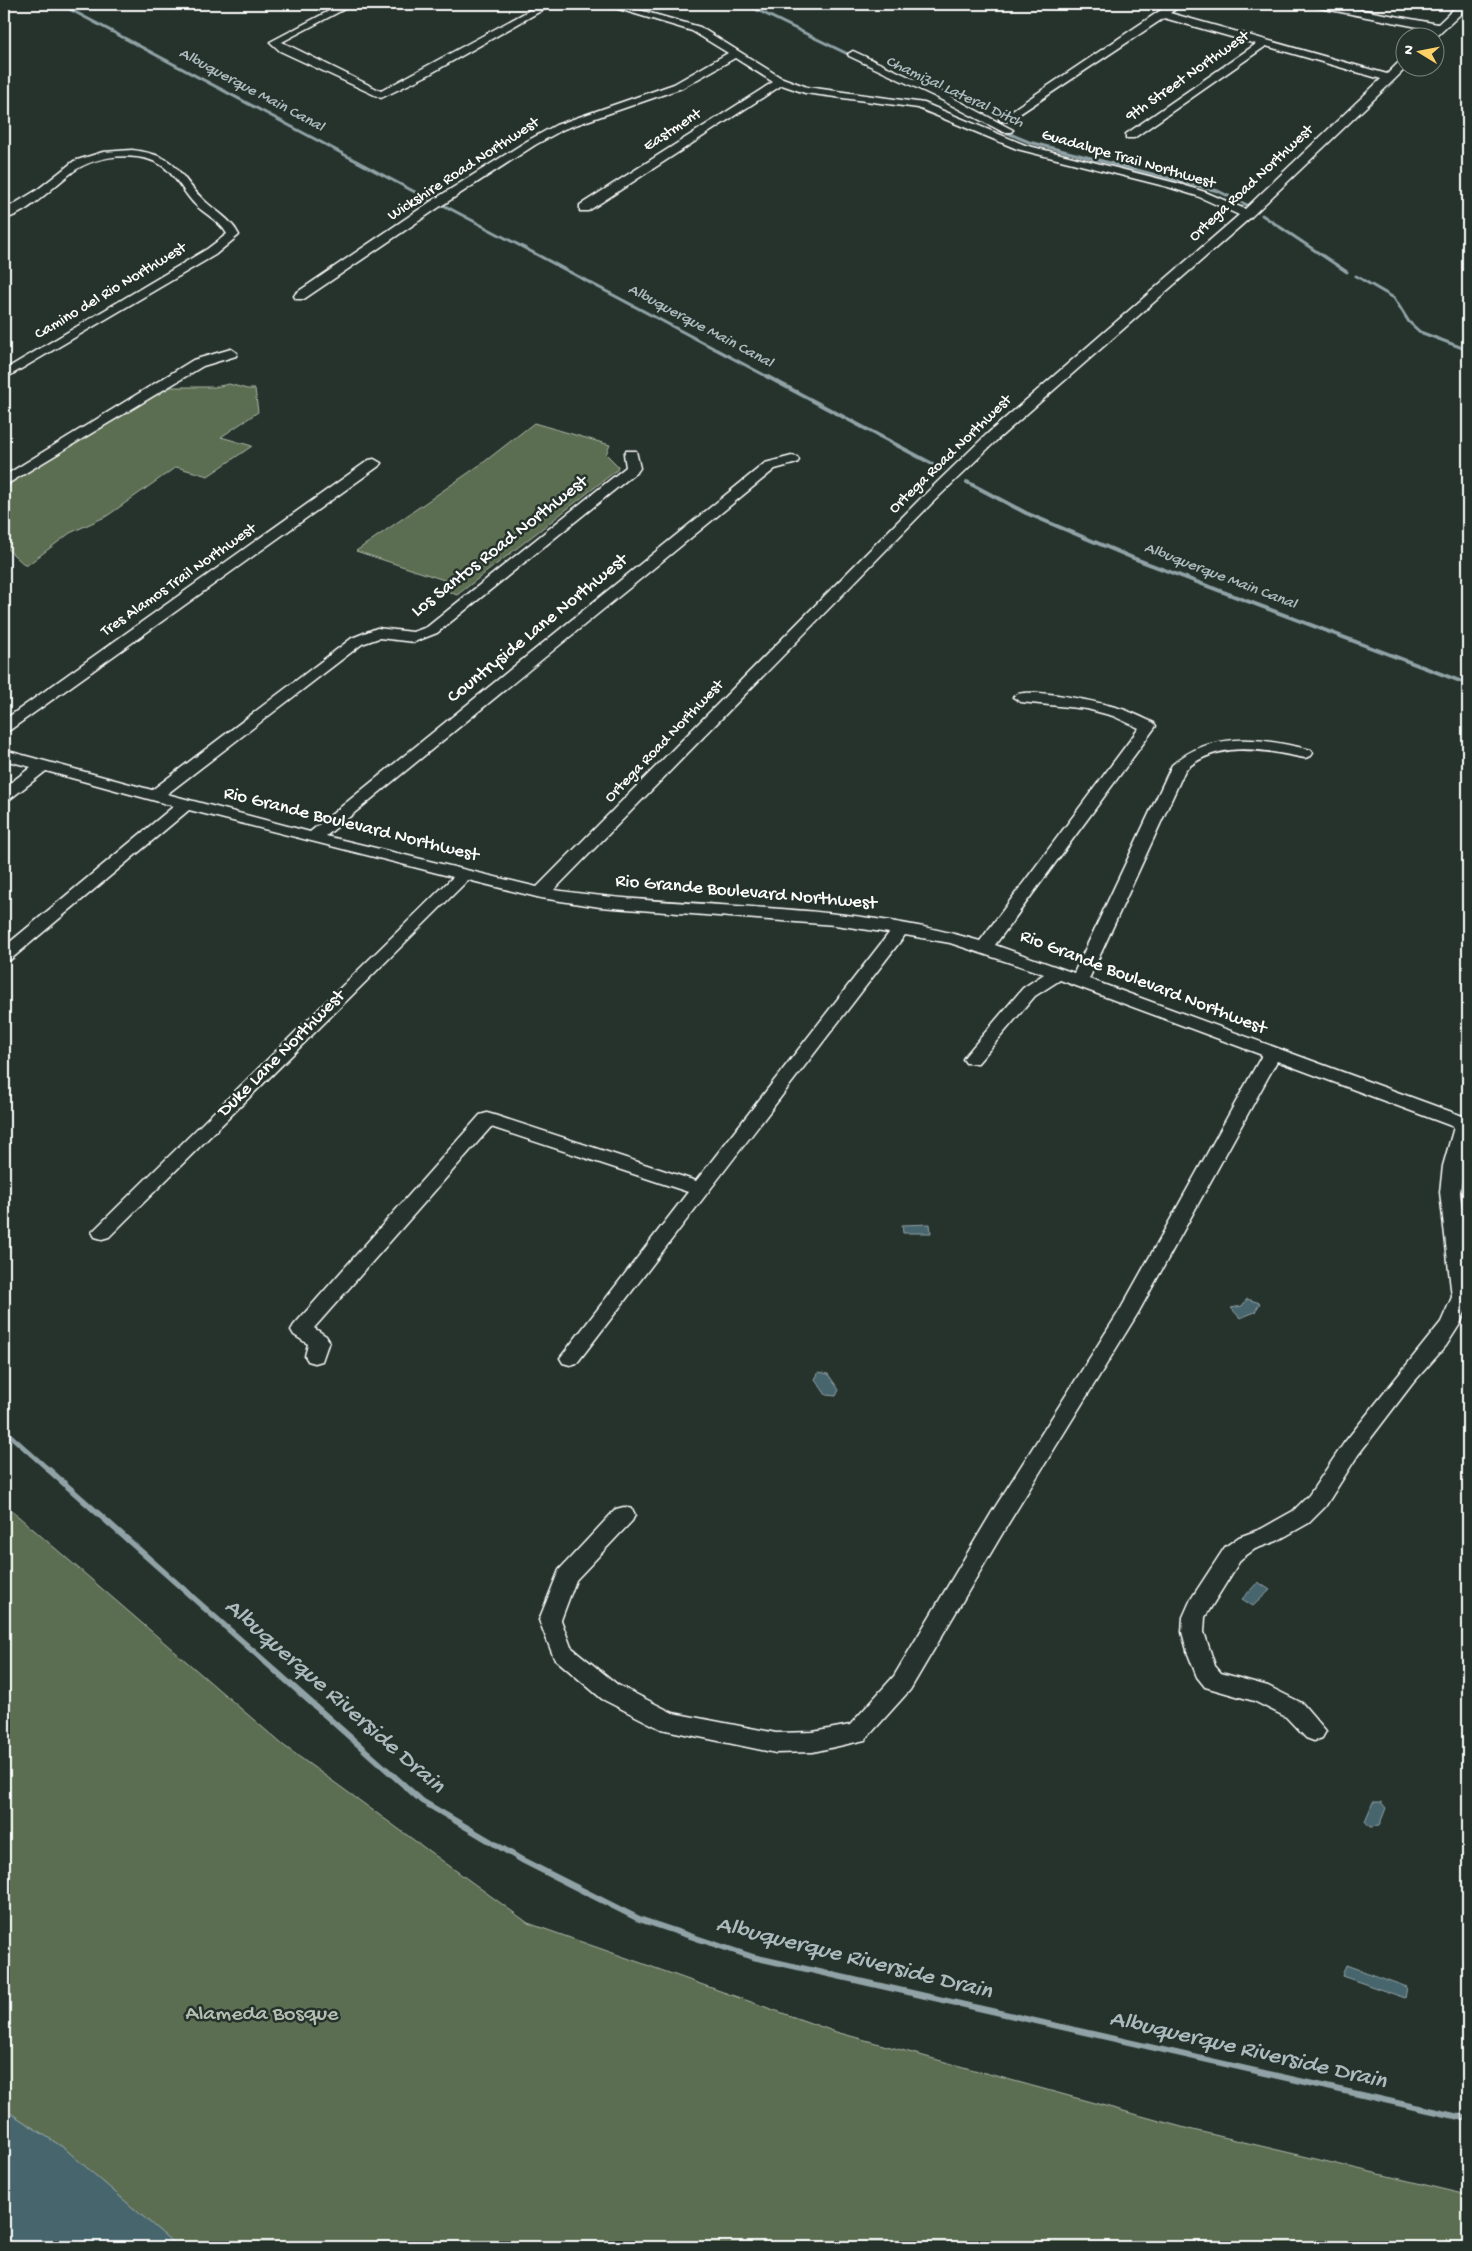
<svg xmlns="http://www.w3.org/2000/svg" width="1472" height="2251" viewBox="0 0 1472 2251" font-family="'Gochi Hand',sans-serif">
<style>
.green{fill:#5b6e51;stroke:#adb6a8}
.water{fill:#47656d;stroke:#91a3a7}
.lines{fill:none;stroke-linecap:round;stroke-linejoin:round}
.stream-far3{stroke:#91a3a7;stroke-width:3}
.stream-far2{stroke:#91a3a7;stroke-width:4}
.stream-far1{stroke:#91a3a7;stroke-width:5}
.stream{stroke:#91a3a7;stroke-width:6}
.minor-casing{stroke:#fff;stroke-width:3}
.minor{fill:#26332d;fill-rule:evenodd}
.labels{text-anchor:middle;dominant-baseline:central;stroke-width:5;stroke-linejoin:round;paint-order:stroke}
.far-street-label{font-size:16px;fill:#fff;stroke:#26332d}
.far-water-label{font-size:16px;font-style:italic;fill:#acbabd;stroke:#26332d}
.street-label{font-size:19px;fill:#fff;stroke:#26332d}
.near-park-label{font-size:22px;fill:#b5beb1;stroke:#26332d}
.near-water-label{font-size:24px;font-style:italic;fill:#acbabd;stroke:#26332d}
</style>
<rect width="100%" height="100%" fill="#26332d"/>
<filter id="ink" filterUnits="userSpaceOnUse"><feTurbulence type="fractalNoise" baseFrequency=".02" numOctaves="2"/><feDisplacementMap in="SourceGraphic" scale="10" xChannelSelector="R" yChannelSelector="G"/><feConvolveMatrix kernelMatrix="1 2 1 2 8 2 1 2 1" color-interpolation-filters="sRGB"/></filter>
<g filter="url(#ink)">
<!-- green -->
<path class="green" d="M229,384L247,389H255L258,412L221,437L252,446L208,476L176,467L107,516L70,533L26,566L4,546V488L11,485L7,482L165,387H215Z
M534,423L610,445L606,454L618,466L617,470L457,595L442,589L450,582L356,551L484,462Z
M4,1504L283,1745L528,1923L836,2032L1189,2129L1468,2195V2247H178L64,2148L4,2109Z"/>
<!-- water -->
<path class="water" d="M930,1224L931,1233H903L902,1225Z
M1247,1299L1260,1303L1255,1312L1240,1318L1231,1308L1242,1306Z
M819,1372L828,1374L839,1390L836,1396L826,1395L815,1379Z
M1258,1582L1270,1590L1253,1606L1242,1599Z
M1373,1802H1381L1386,1808L1379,1826L1370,1827L1365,1821Z
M1346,1965L1407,1987L1405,1998L1342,1976Z
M4,2109L64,2148L178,2247H4Z"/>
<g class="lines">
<!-- stream-far3 -->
<path class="stream-far3" d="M60,4L430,200
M745,4L895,77
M998,129L1029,142L1218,191L1247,205
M445,206L768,377
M1262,215L1347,272
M1356,276L1394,298L1409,322L1420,332L1468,350"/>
<!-- stream-far2 -->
<path class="stream-far2" d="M766,376L942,469
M967,482L1026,513L1133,558L1468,684"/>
<!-- stream-far1 -->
<path class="stream-far1" d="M4,1430L49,1470"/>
<!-- stream -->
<path class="stream" d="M48,1469L422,1801L522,1860L639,1919L753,1957L1468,2119"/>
<defs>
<path id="minor" d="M342,4H354L282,42L381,91L541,4H553L428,75L381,98L280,51L270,42Z
M602,4H618L700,27L780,77L807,87L924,103L1025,145L1176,183L1205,192L1245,209L1381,79L1266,46L1134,138H1126V134L1256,44L1164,18L1009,121H1001L999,119L1170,4H1182L1170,13L1387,74L1400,61L1404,60L1406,68L1394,80L1251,217L997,440L931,504L554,890C694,911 843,900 980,941L1139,728L1113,716L1087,709L1021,702L1013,697C1022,684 1109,704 1125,710C1135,714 1144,718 1154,723L1156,726L995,945L1074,973L1172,765C1211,730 1263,738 1311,750L1313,753L1311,756L1305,758C1263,750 1220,739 1185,770L1089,979L1468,1118V1144L1460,1192L1468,1265V1306L1460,1324L1446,1346L1413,1383L1358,1455L1325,1507L1309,1523L1277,1541L1255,1549L1241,1559L1205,1617L1204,1632L1215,1666L1221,1673L1268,1686L1302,1703L1326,1731L1322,1738L1314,1741L1306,1738L1286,1717L1254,1701L1205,1687L1197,1677L1188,1654L1182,1632L1183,1617L1191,1599L1225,1547L1239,1537L1261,1529L1293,1511L1309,1495L1344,1443L1441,1322L1452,1297L1440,1192L1443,1166L1454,1127L1277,1061L1138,1313L1008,1524L910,1690L865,1740L813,1752L776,1753L661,1729L602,1699L554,1658L539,1620L559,1570L616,1509L624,1507L632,1509L635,1515L632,1521L576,1580L561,1620L571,1647L618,1685L673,1713L776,1733L813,1732L850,1725L894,1676L992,1512L1120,1310L1262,1055L1060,980L1035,996L978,1063H966L963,1059L966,1055L1023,988L1044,974L950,943L905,935L577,1363L570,1365L563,1363L560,1358L688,1192L491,1127L314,1328L326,1336L329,1341L322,1361L315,1363L308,1361L305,1356L308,1344L294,1335L291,1330L294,1325L480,1115L487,1113L494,1115L696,1181L889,933L835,925L600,907L541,898L468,880L109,1237L102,1239L95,1237L92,1232L453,877L189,810L10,960L4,961V947L174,806L46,771L10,799L4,801V788L31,767L4,760V750L152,790L352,638L377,628L413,632L427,627L626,467L624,454L626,451H636L640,468L638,471L437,633L414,642L379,638L362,644L167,794L310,832L765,463L792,456L797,457L799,460L797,463L775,469L326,836L537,887L921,498L987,434L1239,215L1197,196L1168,187L1017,149L918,108L805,93L782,85L588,211H580V205L773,82L735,58L682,88L564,129L535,145L438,208L304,299H296L294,296L296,293L430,202L527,141L556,125L674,84L728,53L692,31Z
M1310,4H1330L1438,24L1459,4H1468V7L1434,39L1427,36L1433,30L1315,7Z
M853,51L942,92L1013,130L1011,132H1003L934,96L849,56L848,54Z
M132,150C182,156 175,174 206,202C218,213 231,219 239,235L215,255L4,379V370L207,249L227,234C219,219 201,213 191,200C182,189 175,176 164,167C140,149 93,155 70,174C50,189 29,213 4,219V210L37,190L74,161L103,152Z
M231,349L237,353L236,356L203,366L4,486V476L193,360Z
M374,459L381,463L379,466L10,730L4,732V720L369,460Z"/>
</defs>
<!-- minor casing -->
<use href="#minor" class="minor-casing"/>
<!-- minor -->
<use href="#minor" class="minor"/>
</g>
</g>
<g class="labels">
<!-- far-street labels -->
<g class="far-street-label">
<text transform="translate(1188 77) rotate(-35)">9th Street Northwest</text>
<text transform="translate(673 131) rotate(-33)">Eastment</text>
<text transform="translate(1128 160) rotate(16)">Guadalupe Trail Northwest</text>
<text transform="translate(464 170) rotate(-33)">Wickshire Road Northwest</text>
<text transform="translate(1252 184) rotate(-43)">Ortega Road Northwest</text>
<text transform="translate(111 292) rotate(-31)">Camino del Rio Northwest</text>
<text transform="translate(951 455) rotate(-44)">Ortega Road Northwest</text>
<text transform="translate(179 581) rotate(-35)">Tres Alamos Trail Northwest</text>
<text transform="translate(665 742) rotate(-46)">Ortega Road Northwest</text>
</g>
<!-- far-water labels -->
<g class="far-water-label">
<text transform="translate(251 91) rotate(28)">Albuquerque Main Canal</text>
<text transform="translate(954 93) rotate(25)">Chamizal Lateral Ditch</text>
<text transform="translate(700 327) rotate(28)">Albuquerque Main Canal</text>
<text transform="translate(1220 577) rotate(21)">Albuquerque Main Canal</text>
</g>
<!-- street labels -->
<g class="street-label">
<text transform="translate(500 547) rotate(-38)">Los Santos Road Northwest</text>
<text transform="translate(538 629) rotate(-39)">Countryside Lane Northwest</text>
<text transform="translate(351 825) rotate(14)">Rio Grande Boulevard Northwest</text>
<text transform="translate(746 893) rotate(5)">Rio Grande Boulevard Northwest</text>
<text transform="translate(1143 983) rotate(21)">Rio Grande Boulevard Northwest</text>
<text transform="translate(282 1054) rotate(-45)">Duke Lane Northwest</text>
</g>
<!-- near-park labels -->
<g class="near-park-label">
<text x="262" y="2015">Alameda Bosque</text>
</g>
<!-- near-water labels -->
<g class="near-water-label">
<text transform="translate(334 1697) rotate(41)">Albuquerque Riverside Drain</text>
<text transform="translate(854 1959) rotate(14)">Albuquerque Riverside Drain</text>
<text transform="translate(1248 2051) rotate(13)">Albuquerque Riverside Drain</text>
</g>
</g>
<!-- margin -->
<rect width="1472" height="2251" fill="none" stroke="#26332d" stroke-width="20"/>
<rect x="10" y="10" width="1452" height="2231" fill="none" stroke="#fff" stroke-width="2" filter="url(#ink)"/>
<!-- north arrow -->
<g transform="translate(1420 52) rotate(280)"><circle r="24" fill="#26332d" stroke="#7d8581"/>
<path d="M0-4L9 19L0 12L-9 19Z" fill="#ffd166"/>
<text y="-8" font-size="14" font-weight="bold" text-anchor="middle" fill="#ffffff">N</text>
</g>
</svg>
